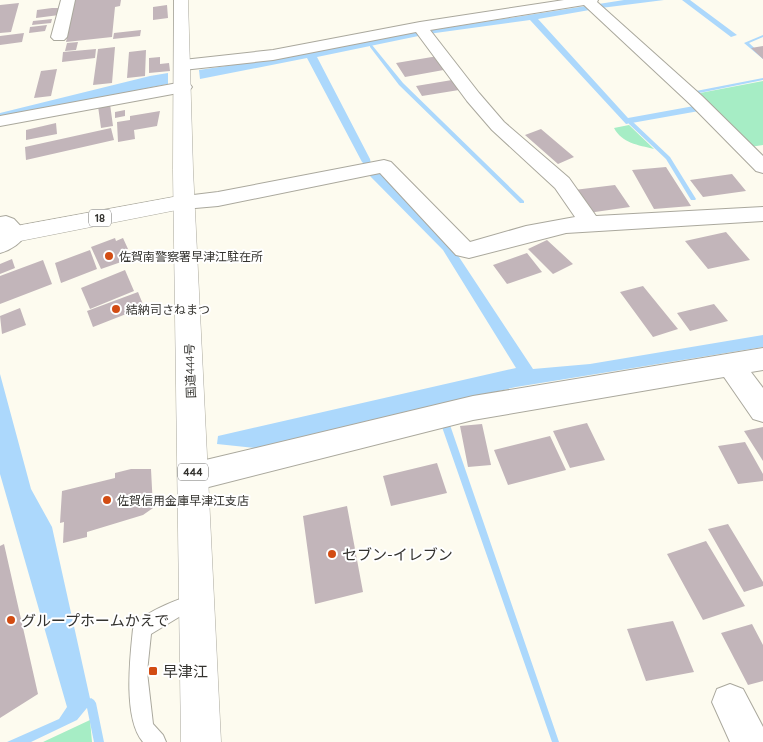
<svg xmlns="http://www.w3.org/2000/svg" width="763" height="742" viewBox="0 0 763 742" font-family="Quicksand,'Noto Sans JP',sans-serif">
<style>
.green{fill:#a6edc5}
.water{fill:#acd8fc}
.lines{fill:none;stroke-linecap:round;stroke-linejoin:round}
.stream{fill:#acd8fc;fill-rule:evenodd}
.building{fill:#c2b5ba}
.lane-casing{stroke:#aaa89d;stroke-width:2}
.street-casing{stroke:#aaa89d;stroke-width:2}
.primary-casing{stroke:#aaa89d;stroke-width:1}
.highway-casing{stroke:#aaa89d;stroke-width:1}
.lane{fill:#fff;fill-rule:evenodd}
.street{fill:#fff;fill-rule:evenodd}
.primary{fill:#fff;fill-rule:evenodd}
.highway{fill:#fff;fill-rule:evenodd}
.poi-dot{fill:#d24c13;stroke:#fff;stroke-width:2}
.labels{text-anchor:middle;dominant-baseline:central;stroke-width:4;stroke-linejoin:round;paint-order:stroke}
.shield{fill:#fff;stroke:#71706d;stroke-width:1}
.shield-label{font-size:11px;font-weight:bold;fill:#34332f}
.poi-label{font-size:12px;fill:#34332f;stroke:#fff;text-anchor:start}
.street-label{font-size:12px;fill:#34332f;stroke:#fff}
.near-poi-label{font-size:15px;fill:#34332f;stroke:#fff;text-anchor:start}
</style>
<rect width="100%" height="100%" fill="#fdfbef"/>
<!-- green -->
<path class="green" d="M763,81V145L750,147L700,93Z
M629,125L654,149C638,145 622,143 614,128Z
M90,720L92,742H43Z"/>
<!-- water -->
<path class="water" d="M624,0H664L601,8L538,19L628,118L694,106L699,111L626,124L530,20L428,34L317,57L370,159L372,169L383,174L457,254L533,369L590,364L763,335V347L516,387L255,448L217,444L218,436L516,368L443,250L369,175L367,166L362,162L307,58L200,79L199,70L267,60L414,32L424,33L432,30Z
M682,0H690L737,35L731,37Z
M168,73V84L0,117V113L150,76Z
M0,374L31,489L52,527L91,703L77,720L31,742H7L59,719L67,707L0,474Z
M450,425L559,742H552L442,427Z"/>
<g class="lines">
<!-- stream -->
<path class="stream" d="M763,35V37L749,43L763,56V59L744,43Z
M370,45H372L403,83L524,201V203H520L399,85L370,47Z
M763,78V80L699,93L702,96L700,97L694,92L696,91Z
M629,122H633L670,157L696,199L695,200H691L666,159L629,124Z
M91,698L94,700L96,703L104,742H94L86,703L88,700Z"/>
</g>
<!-- building -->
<path class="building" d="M75,0H121L120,6L115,7L112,37L66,42Z
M19,3L11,32L0,33V5Z
M167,5L168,18L153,20V7Z
M52,8H60L59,15L36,18L37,10Z
M52,19L51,23L32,25L33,21Z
M47,25L45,31L29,33L30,27Z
M141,30L140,36L113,39L114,33Z
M24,33L22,42L0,45V36Z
M78,42L76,50L65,51L67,43Z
M763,46V59L751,48Z
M115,47L112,83L93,85L98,49Z
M96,49L95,58L62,62L63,52Z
M146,50L145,76L127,78L129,52Z
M438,56L449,69L405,77L396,63Z
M160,57V64L169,63L170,71L149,73V58Z
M57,69L51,96L34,98L41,71Z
M452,80L459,90L422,96L416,86Z
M110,104L113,126L101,128L98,106Z
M125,110V116L115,118V112Z
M160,111L157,126L134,130L135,139L118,142L117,122L130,120V116Z
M56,123L57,134L26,140V130Z
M111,128L114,140L26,160L25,147Z
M541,129L574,157L558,164L525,135Z
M666,167L691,206L654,209L632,170Z
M732,174L746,191L703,197L690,180Z
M615,185L630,207L588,213L574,190Z
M726,232L750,260L708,269L685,241Z
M115,238L116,241L123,238L128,249L120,252L124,261L101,269L91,247Z
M547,240L573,264L553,274L528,249Z
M90,250L97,269L61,283L55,263Z
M527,253L542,272L507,284L493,265Z
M12,259L15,268L0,274V264Z
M43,260L52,284L0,304V276Z
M125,270L134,291L90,309L81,288Z
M643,286L678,329L653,337L620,292Z
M138,292L144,307L93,327L87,311Z
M714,304L728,321L690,331L677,313Z
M20,308L26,325L2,334L0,316Z
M587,423L605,460L570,468L553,431Z
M482,424L491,465L468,467L460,426Z
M763,427V461L744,431Z
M550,436L566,470L508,485L494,450Z
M745,442L763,474V481L738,484L718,446Z
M437,463L447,493L391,506L383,476Z
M131,469H151L153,508L143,515L87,532V537L63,543L64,522L60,523L62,491L115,478V473Z
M347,506L363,592L315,604L303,516Z
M728,524L763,582V586L744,592L708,529Z
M706,541L745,606L703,620L667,554Z
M4,544L38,694L0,718V546Z
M673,621L694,672L646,681L627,629Z
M752,624L763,645V681L748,685L721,633Z"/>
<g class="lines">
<defs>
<path id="lane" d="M197,593L203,596L206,602L203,608L179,617L151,634L147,672L153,724L163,735L166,742H143C123,719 130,658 133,629C140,612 180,599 197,593Z"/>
<path id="street" d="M61,0H75L67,37L64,40H54L51,37Z
M564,0H598L597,2L702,96L763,156V173L756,171L690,104L584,5L430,30L479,93L504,122L569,178L596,216L763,207V221L566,233L469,258L456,255L380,173L218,206L184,209L177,207L174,202L177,197L218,192L384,160L391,162L470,242L526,226L575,217L555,188L492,130L467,101L416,32L273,60L183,70L177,68L175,65L177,62L183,60L273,50L420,22Z
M183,82L189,83L192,87L189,91L0,126V116Z
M6,216L14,219L27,233C21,243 11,250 0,253V234L2,232L0,233V217Z
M763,348V370L751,372L763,388V422L753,419L724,377L473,420L193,491L183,487L178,477L183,467L193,463L473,396Z
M730,684L743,689L763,727V742H730L712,702L717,689Z"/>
<path id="primary" d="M184,195L192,197L195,202L192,207L0,245V229Z"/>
<path id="highway" d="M174,0H188L193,170L221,742H181L173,170Z"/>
</defs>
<!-- lane casing -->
<use href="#lane" class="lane-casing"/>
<!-- street casing -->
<use href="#street" class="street-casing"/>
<!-- primary casing -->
<use href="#primary" class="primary-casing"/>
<!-- highway casing -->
<use href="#highway" class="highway-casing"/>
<!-- lane -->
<use href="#lane" class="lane"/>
<!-- street -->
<use href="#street" class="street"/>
<!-- primary -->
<use href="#primary" class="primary"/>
<!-- highway -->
<use href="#highway" class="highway"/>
</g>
<!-- markers -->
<g class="poi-dot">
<circle cx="109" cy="256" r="5"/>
<circle cx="116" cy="309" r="5"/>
<circle cx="107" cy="500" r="5"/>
<circle cx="332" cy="554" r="5"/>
<circle cx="11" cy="620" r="5"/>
<rect x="148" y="666" width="10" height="10" rx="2.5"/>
</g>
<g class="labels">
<!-- shield labels -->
<g class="shield">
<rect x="89" y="209.5" width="22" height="17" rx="4"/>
<rect x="178" y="463.5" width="30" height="17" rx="4"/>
</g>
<g class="shield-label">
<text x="100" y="218">18</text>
<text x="193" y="472">444</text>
</g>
<!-- poi labels -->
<g class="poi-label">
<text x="119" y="256">佐賀南警察署早津江駐在所</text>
<text x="126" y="309">結納司さねまつ</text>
<text x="117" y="500">佐賀信用金庫早津江支店</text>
</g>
<!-- street labels -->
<g class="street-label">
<text transform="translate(190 371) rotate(-92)">国道444号</text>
</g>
<!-- near-poi labels -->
<g class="near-poi-label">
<text x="342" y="554">セブン-イレブン</text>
<text x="21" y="620">グループホームかえで</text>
<text x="163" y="671">早津江</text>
</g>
</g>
</svg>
